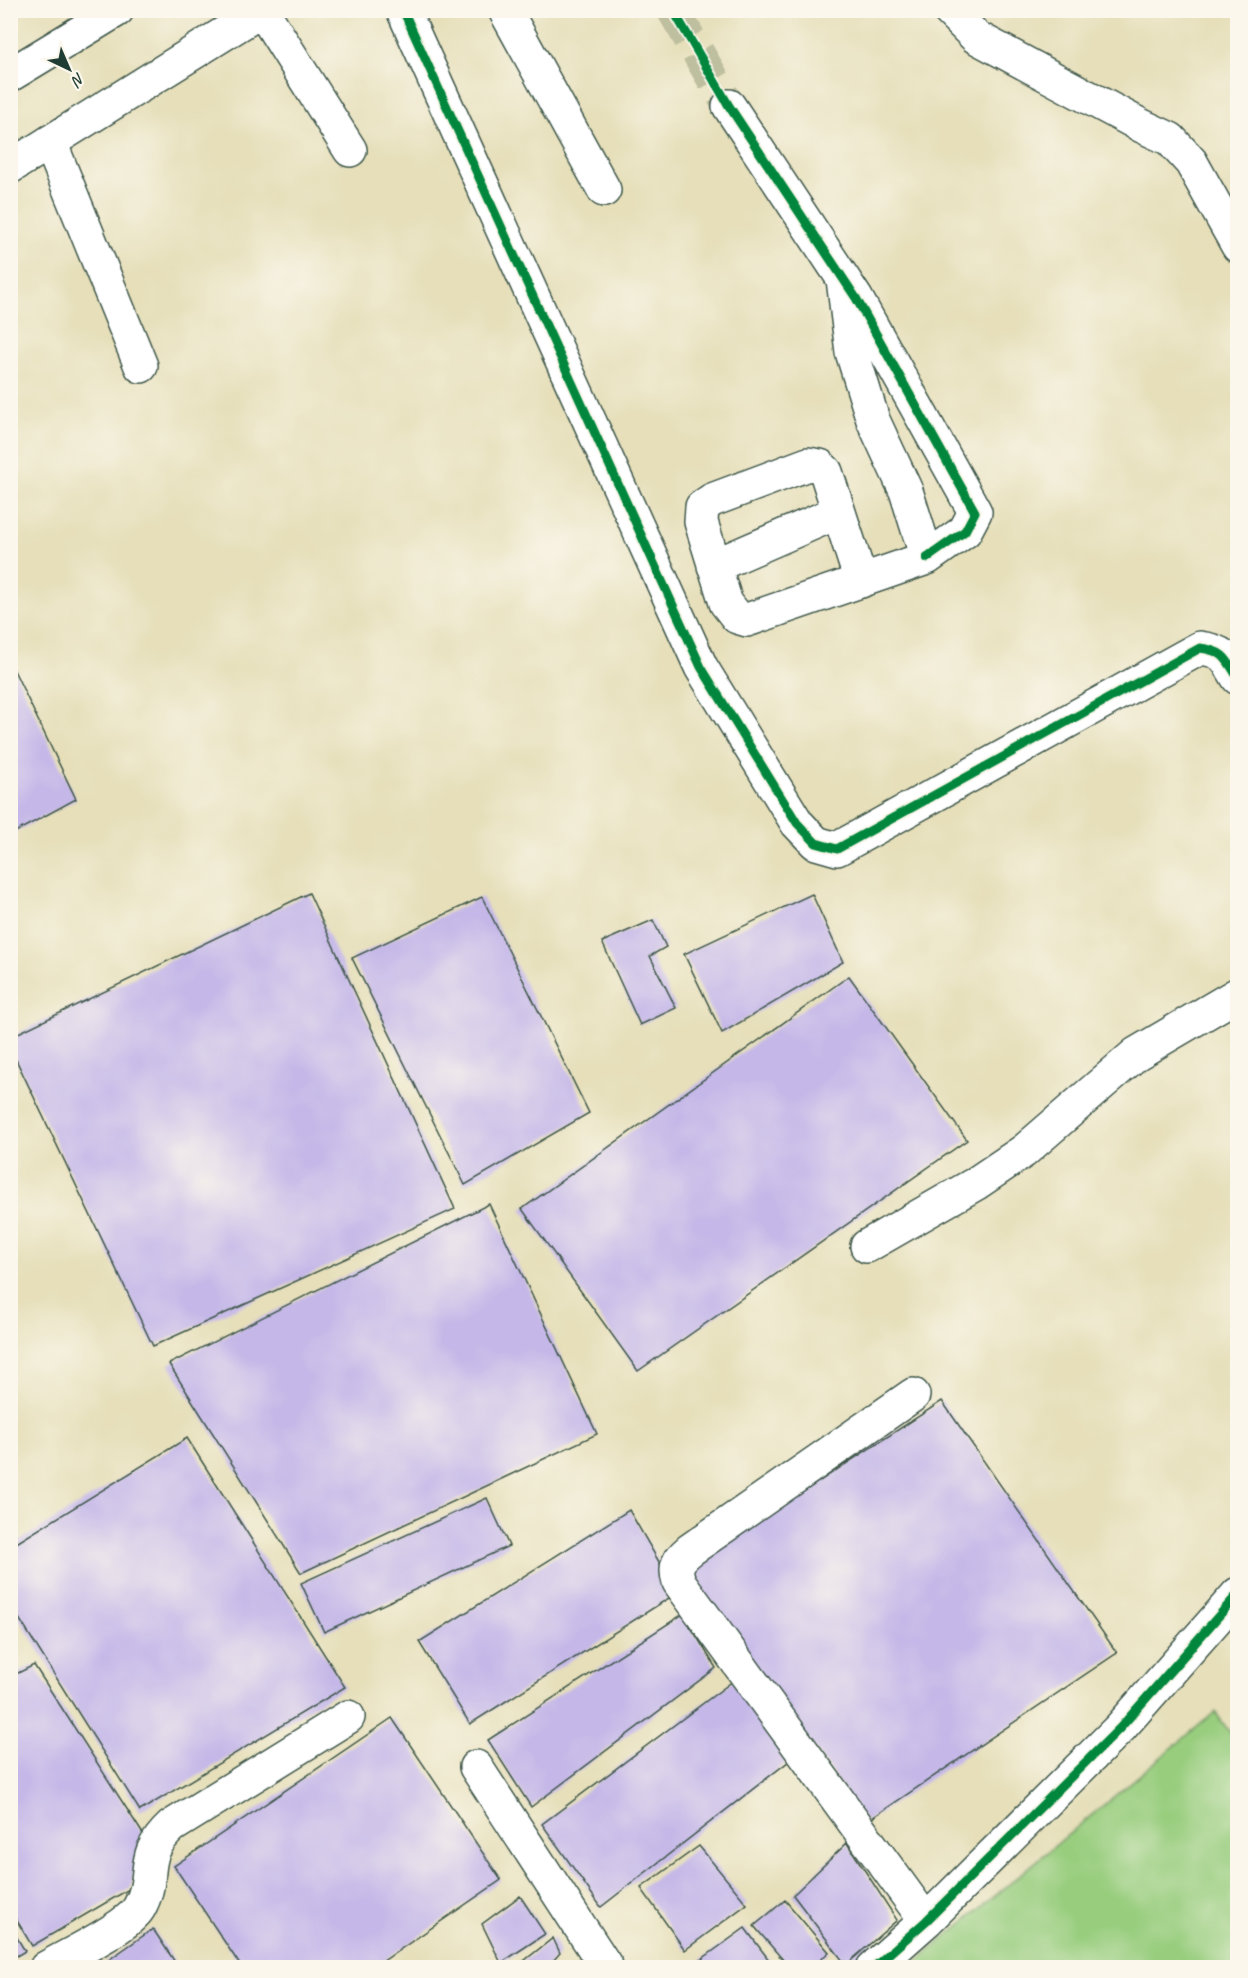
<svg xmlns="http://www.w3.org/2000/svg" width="1248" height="1978" viewBox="0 0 1248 1978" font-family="Caveat,sans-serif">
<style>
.green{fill:#98cd7e;stroke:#5c8559;stroke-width:1.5}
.building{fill:#c5b8e8}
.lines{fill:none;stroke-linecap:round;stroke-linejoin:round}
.minor-tunnel{stroke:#bebf9f;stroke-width:33;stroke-dasharray:33 16;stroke-linecap:butt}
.minor-casing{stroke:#3d5548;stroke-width:36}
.major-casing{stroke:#3d5548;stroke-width:36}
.minor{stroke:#fff;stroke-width:33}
.major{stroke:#fff;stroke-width:33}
.cycleway-casing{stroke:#fbf7ec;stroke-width:13}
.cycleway{stroke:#00873e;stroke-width:9}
</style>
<rect width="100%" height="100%" fill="#fbf7ec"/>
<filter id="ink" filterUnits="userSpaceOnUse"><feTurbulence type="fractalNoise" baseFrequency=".0167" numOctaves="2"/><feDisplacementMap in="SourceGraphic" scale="12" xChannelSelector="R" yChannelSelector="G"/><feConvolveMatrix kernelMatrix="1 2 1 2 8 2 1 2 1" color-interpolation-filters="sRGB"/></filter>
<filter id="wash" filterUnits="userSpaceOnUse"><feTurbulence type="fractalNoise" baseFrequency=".008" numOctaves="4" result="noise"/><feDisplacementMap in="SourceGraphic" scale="24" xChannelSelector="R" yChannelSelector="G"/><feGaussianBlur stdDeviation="1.35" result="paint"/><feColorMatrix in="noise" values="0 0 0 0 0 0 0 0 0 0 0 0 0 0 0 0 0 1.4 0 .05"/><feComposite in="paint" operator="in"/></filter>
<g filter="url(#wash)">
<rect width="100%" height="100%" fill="#e6dfba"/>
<!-- green -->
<path class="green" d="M1215,1712L1237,1742V1967H910Z"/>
<g id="blocks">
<!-- building -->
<path class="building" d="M10,662L76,799L10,835Z
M309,893L455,1209L153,1346L10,1047V1037Z
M812,894L843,962L722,1033L684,954Z
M482,897L589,1113L465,1185L352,958Z
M653,920L666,947L650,956L676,1008L640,1025L602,942Z
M849,976L967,1140L638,1371L522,1209Z
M489,1204L597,1434L301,1573L169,1364Z
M942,1401L1117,1653L866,1822L687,1568Z
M187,1438L345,1687L140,1811L10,1604V1547Z
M487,1498L509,1546L324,1632L301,1583Z
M629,1510L677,1593L470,1724L419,1642Z
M683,1614L716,1668L531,1807L488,1740Z
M34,1665L143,1834L131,1888L32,1946L10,1909V1677Z
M737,1678L793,1758L601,1907L542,1824Z
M392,1718L501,1880L373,1968H242L174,1866Z
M847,1843L897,1920L846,1965L793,1895Z
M699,1846L747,1904L685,1950L641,1888Z
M520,1896L545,1934L501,1963L482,1924Z
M785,1900L829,1952L811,1968H790L754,1926Z
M10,1926L25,1951L10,1960Z
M745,1928L775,1968H697L695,1964Z
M153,1929L179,1968H97Z
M553,1938L560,1953L547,1968H515Z"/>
</g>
</g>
<g filter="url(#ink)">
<use href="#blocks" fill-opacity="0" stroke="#3d5548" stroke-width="1.5"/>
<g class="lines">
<!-- minor-tunnel -->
<path class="minor-tunnel" d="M673,10L729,106"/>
<defs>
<path id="minor" d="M262,10L350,150
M403,10L701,667L797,823L816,843L837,849L1200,648C1224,651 1226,658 1238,678
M505,10L604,190
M949,10L976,37L1142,126L1170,139L1191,162L1238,246
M729,106L856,298L975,512L965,531L927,558
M50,142L141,366
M843,279L852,352L873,420L906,491L927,558L747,620L737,617L726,603L701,522L702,507L712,500L808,464L820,466L826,472L861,581
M714,566L838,512
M867,1246L975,1184L1024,1151L1136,1054L1238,994
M913,1395L690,1550C678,1560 674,1566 679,1582L926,1921
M476,1767L607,1968
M46,1968C68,1955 127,1928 139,1908C158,1874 137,1858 172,1826L348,1717
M873,1968L926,1921L1120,1728L1238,1594"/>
<path id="major" d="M10,75L117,10
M10,167L262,10"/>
</defs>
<!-- minor casing -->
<use href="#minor" class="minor-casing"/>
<!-- major casing -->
<use href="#major" class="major-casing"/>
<!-- minor -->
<use href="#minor" class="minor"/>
<!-- major -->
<use href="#major" class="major"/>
<defs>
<path id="cycleway" d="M403,10L701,667L797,823L816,843L837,849L1200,648C1224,651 1226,658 1238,678
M673,10L729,106L856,298L975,512L965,531L927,558
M873,1968L926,1921L1120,1728L1238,1594"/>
</defs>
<!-- cycleway casing -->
<use href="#cycleway" class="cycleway-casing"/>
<!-- cycleway -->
<use href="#cycleway" class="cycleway"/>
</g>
</g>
<!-- margin -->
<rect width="1248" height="1978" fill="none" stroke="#fbf7ec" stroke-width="36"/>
<!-- north arrow -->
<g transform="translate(69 69) rotate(136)" stroke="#fbf7ec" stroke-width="4.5" paint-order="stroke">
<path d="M0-4.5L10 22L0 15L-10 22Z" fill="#1f3d34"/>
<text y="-9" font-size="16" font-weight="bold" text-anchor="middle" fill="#1f3d34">N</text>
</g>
</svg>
